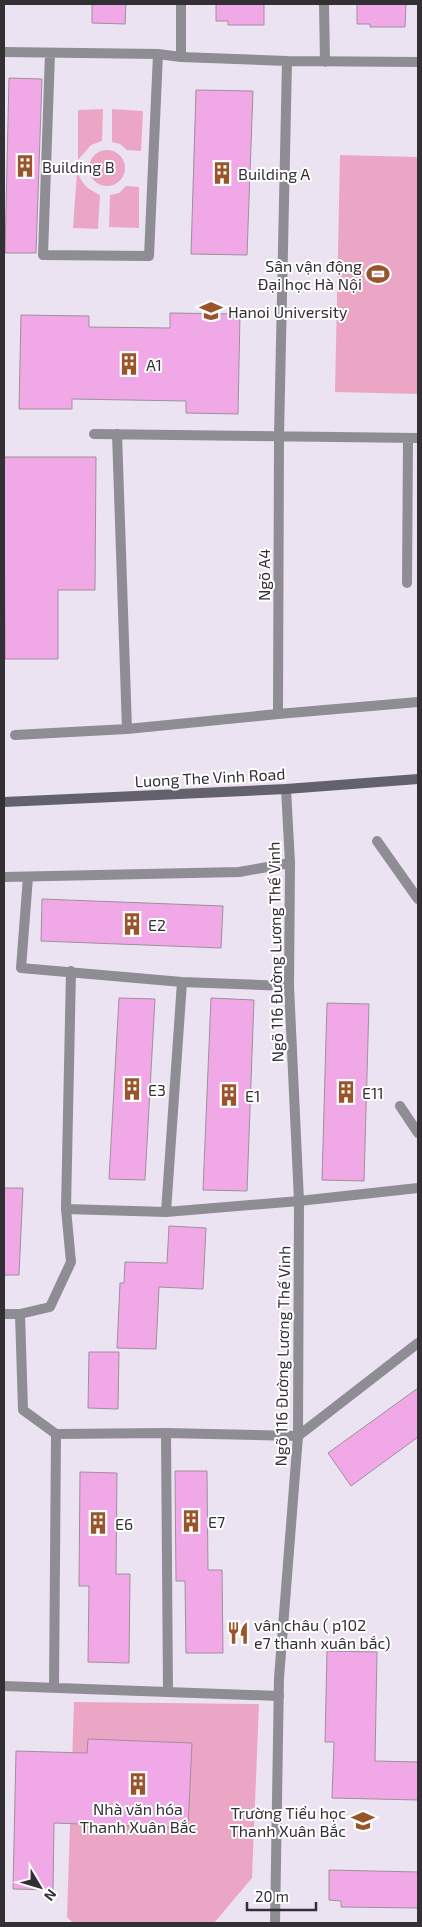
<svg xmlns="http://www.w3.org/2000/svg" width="422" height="1927" viewBox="0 0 422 1927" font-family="'Exo 2',sans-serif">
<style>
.green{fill:#eca6c5}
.building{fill:#f1a8e7;stroke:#9e909b}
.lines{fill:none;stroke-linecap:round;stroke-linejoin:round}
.lane{stroke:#8e8d93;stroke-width:10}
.street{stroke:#8e8d93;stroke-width:10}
.secondary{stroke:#63626c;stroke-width:10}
.labels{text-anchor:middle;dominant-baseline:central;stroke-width:4;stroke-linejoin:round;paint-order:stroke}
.poi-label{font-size:16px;fill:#322f35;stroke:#fff;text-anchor:start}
.street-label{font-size:16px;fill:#322f35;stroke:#fff}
</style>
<rect width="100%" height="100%" fill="#ece3f2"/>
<!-- green -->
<path class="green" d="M103,109L102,141L91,145L78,160V110Z
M112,109L143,111L141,151L127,150L120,144L112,142Z
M89 168a18 18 0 1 1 36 0a18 18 0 1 1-36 0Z
M340,155L418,157V394L335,392Z
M77,171C82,184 87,189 100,195L98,229L73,228Z
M126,186L139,187V228L109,227L110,195L119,193Z
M74,1702L259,1704L252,1878L214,1923H73L67,1917Z"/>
<!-- building -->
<path class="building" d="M92,4H126L125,24L92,23Z
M216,4H264V25H228V21H216Z
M357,4H406L405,27H370V24H357Z
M9,78L42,79L36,253H5Z
M196,90L253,91L247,255L191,254Z
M170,313L240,314L238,414L186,413V401L72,399V409H19L21,315L89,316V327L170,328Z
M4,457H96L95,590H58V659H5Z
M42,899L223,906L221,948L41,941Z
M119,998L155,999L145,1180L109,1179Z
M211,998L254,1000L247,1191L203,1190Z
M327,1003L369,1004L364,1181L322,1180Z
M4,1188H23L19,1275H4Z
M169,1226L206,1228L203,1289L159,1287L156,1349L117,1348L120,1283H124L125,1262L167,1263Z
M89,1352H119L118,1409L88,1408Z
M418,1388V1437L351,1486L328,1453Z
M175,1471H207L208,1570H222L223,1653H186L185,1581H176Z
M80,1472L117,1473L116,1574H130L129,1663L88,1662L89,1586H79Z
M327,1651L377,1652L375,1761L418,1762V1800L332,1798L334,1742H325Z
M88,1739L192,1743L188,1828L54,1823L53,1890L13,1889L16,1751L87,1753Z
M329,1870L418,1872V1908L341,1907V1901L329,1900Z"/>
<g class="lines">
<!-- lane -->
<path class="lane" d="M324,4L325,62
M4,52L158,54L181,57L287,61L418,62
M50,53L43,255L149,256L158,54
M181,57V4
M94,434L418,438
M117,434L127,729
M407,583L408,438
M278,714L279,436L287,61
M15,735L127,729L278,714L418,702
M377,841L418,899
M4,877L239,872L290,863
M28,877L21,968L182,982L289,986
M400,1106L418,1133
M66,1209L166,1212L299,1201L418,1188
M166,1212L182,982
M4,1314H20L23,1410L56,1434L166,1433L298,1436L418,1343
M20,1314L50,1307L71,1262L66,1209L71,971
M166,1433L168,1692
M4,1686L279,1696
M54,1688L56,1434"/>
<!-- street -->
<path class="street" d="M275,1923L279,1678L298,1436L299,1201L289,986L290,863L286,789"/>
<!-- secondary -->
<path class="secondary" d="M4,802L286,789L418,779"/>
</g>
<!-- icons -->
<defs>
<symbol id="building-bare" viewBox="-9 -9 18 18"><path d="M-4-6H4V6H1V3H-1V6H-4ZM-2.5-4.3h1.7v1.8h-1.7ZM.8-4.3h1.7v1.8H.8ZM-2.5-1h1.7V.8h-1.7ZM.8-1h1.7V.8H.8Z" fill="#995429" stroke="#fff" stroke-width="2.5" paint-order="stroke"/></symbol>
<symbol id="stadium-bare" viewBox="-9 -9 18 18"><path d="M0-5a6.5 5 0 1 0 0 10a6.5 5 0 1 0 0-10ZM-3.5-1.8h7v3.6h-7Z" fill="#995429" stroke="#fff" stroke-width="2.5" paint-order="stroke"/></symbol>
<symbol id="university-bare" viewBox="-9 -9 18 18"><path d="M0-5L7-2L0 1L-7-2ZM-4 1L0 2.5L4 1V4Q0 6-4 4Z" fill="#995429" stroke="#fff" stroke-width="2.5" paint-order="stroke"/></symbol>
<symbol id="restaurant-bare" viewBox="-9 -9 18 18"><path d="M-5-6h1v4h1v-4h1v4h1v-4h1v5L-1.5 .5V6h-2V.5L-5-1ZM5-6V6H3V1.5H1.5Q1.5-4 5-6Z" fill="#995429" stroke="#fff" stroke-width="2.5" paint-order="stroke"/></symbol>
<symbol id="school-bare" viewBox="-9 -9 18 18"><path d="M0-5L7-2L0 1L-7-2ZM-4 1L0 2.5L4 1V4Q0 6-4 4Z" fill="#995429" stroke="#fff" stroke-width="2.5" paint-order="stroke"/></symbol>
</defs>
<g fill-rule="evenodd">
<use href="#building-bare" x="9" y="150" width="32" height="32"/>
<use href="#building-bare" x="206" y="157" width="32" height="32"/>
<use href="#stadium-bare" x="362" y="258" width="32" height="32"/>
<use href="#university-bare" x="195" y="295" width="32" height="32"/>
<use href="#building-bare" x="113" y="348" width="32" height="32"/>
<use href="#building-bare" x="116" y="908" width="32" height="32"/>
<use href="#building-bare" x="116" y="1073" width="32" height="32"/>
<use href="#building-bare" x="330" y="1076" width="32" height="32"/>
<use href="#building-bare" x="213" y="1079" width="32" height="32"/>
<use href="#building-bare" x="175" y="1505" width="32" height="32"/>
<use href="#building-bare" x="82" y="1507" width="32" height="32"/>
<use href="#restaurant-bare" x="222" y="1617" width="32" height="32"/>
<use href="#building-bare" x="122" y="1768" width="32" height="32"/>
<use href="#school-bare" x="347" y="1805" width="32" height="32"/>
</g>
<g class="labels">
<!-- poi labels -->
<g class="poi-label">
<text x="42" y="166">Building B</text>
<text x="238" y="173">Building A</text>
<text x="362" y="265" text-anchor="end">Sân vận động<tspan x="362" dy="18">Đại học Hà Nội</tspan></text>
<text x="228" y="311">Hanoi University</text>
<text x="146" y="364">A1</text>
<text x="148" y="924">E2</text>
<text x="148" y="1089">E3</text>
<text x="362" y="1092">E11</text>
<text x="245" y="1095">E1</text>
<text x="208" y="1521">E7</text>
<text x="115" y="1523">E6</text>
<text x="254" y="1624">vân châu ( p102<tspan x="254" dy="18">e7 thanh xuân bắc)</tspan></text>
<text x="138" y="1808" text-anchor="middle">Nhà văn hóa<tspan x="138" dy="18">Thanh Xuân Bắc</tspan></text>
<text x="346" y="1812" text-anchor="end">Trường Tiểu học<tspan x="346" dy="18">Thanh Xuân Bắc</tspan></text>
</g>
<!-- street labels -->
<g class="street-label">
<text transform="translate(263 575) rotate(-90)">Ngõ A4</text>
<text transform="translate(210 777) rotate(-3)">Luong The Vinh Road</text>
<text transform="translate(275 952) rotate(-91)">Ngõ 116 Đường Lương Thế Vinh</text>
<text transform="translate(282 1356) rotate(-89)">Ngõ 116 Đường Lương Thế Vinh</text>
</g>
</g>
<!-- border -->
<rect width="422" height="1927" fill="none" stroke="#322f35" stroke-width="10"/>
<!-- north arrow -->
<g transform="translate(40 1887) rotate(128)" stroke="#ffffff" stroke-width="4" paint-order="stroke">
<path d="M0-4L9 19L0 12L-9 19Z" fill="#322f35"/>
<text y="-8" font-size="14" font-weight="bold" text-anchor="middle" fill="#322f35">N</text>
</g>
<!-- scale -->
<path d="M247 1902v8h69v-8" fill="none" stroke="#322f35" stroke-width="2.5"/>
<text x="255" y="1902" font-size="15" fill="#322f35" stroke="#ffffff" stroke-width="4" paint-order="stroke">20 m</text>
</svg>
